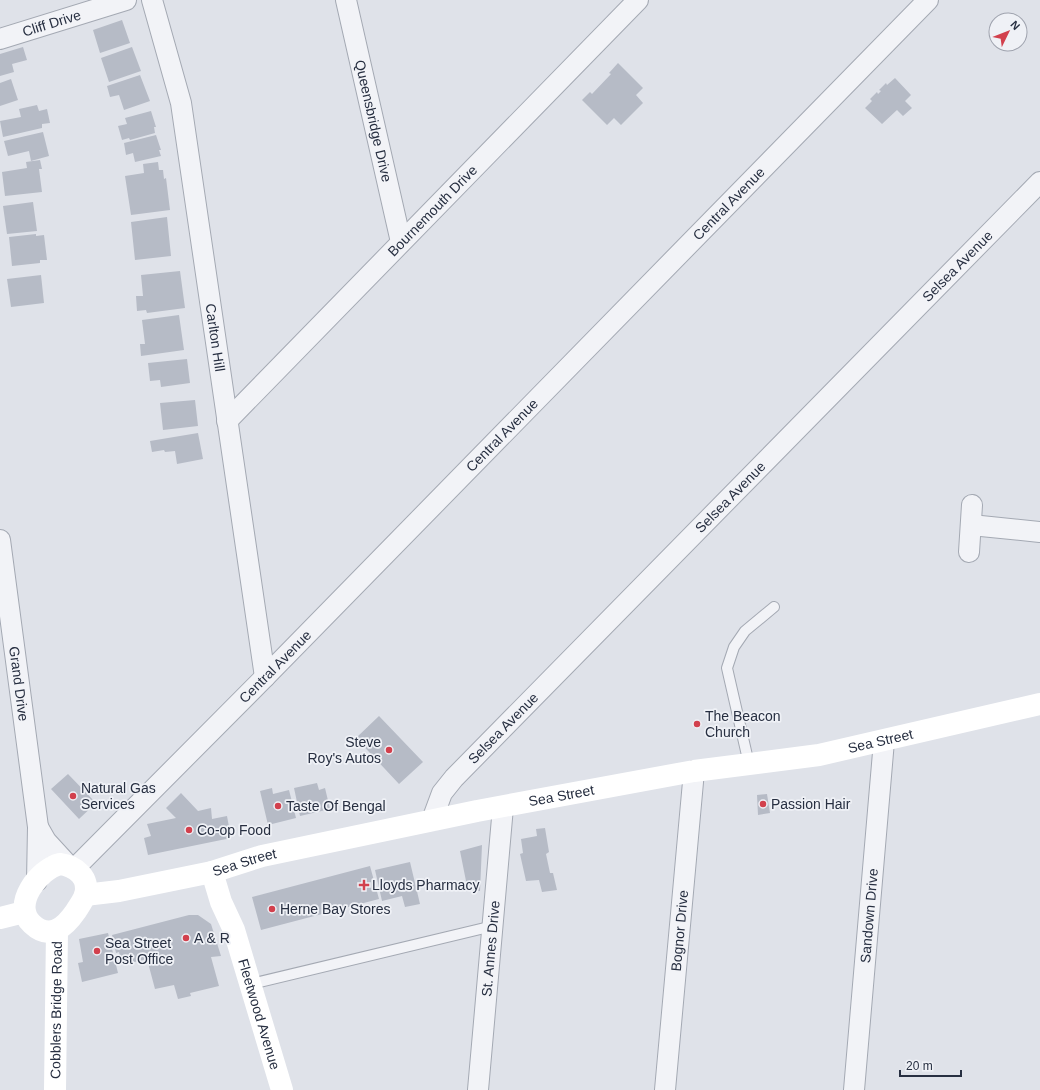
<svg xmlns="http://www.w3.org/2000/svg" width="1040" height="1090" viewBox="0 0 1040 1090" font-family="Helvetica,sans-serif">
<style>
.building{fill:#b6bbc6}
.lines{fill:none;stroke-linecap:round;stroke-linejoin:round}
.lane-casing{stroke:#a4a9b3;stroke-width:12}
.street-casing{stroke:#a4a9b3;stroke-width:22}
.lane{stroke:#f2f3f7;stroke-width:10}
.street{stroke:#f2f3f7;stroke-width:20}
.secondary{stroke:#fff;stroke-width:22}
.poi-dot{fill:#d2404d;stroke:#eff1f6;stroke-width:1.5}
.labels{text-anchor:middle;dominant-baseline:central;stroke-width:3.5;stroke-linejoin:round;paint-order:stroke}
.street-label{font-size:14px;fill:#272f41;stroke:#eff1f6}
.poi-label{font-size:14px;fill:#272f41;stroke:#eff1f6;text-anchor:start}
</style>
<rect width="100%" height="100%" fill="#dfe2e9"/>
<!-- building -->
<path class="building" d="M122,20L130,43L100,53L93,30Z
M23,47L27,60L12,64L14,72L0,76V54Z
M132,47L141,71L109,82L101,58Z
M618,63L643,88L636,95L643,103L621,125L614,118L607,125L582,100L590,92L592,94L611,74L609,73Z
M140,75L150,101L124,110L119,95L110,97L107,86Z
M895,78L911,95L905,101L912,108L903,116L897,110L882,124L865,108L872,101L870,99L877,92L878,94L881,91L879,90L886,83L887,85Z
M11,79L18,100L0,106V83Z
M37,105L39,111L47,109L50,123L42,124V128L3,137L0,121L21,117L19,109Z
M151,111L156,127H154L155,133L130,140L129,138L122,140L118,126L127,124L125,118Z
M43,132L49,156L31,161L29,151L8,156L4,141Z
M156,135L161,150H159L161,156L135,162L133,153L126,155L124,143Z
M40,160L42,169H39L42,192L5,196L2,172L27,168L26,162Z
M158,162L159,170H163L164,179L166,178L170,210L131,215L125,176L144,173L143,164Z
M33,202L37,231L7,234L3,206Z
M167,217L171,256L135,260L131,222Z
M36,234V236L44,235L47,260H40V263L12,266L9,237Z
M180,271L185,308L147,313L146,310L137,311L136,296H143L141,275Z
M41,275L44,303L11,307L7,279Z
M179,315L184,350L141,356L140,344H145L142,320Z
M187,359L190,383L161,387L160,380L150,381L148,363Z
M195,400L198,426L163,430L160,403Z
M198,433L203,459L177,464L175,451L165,452L164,450L152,452L150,441Z
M379,716L423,762L399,784L356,738Z
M68,774L96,803L79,819L51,789Z
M317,783L319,790L325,788L330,809L300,816L294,788Z
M272,788L273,794L289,790L296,818L268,825L260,791Z
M181,793L198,811L211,808L212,819L227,816L231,838L148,855L144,838L151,836L147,824L176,818L166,808Z
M767,794L770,813L758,815L757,795Z
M545,828L549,852L546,854L550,873H553L557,890L542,892L539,880L526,881L520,854L523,853L521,839L537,836L536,829Z
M482,845L480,891H468L460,851Z
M410,862L420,904L405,907L402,896L382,901L375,870Z
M370,866L379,899L261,930L252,897Z
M189,915H198L211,924L221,956L211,957L219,986L190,993L191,996L178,999L174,985L155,989L147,959L122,965L119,952L116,953L112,935Z
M108,933L118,973L82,982L78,963L83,962L79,939Z"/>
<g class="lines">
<defs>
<path id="lane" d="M749,764L727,668L734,647L745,631L774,607
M251,984L493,926"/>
<g id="street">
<path id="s1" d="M152,0L181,103L265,677"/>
<path id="s2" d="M346,0L401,242"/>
<path id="s3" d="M0,39L126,0"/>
<path id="s4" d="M227,421L638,0"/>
<path d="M971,525L1040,532"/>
<path id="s5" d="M0,540L38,827L37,881"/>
<path d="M969,552L972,505"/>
<path id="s6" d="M432,820L442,793L454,778L1040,182"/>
<path d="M38,827L46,841L68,865"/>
<path id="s7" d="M75,868L265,677L928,0"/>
<path id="s8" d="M478,1090L503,807"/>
<path id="s9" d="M665,1090L694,771"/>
<path id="s10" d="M854,1090L884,741"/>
</g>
</defs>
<!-- lane casing -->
<use href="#lane" class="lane-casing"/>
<!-- street casing -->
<use href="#street" class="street-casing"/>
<!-- lane -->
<use href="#lane" class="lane"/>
<!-- street -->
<use href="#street" class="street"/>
<!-- secondary -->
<g class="secondary">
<path d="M60,864C76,866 90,878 85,895C83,901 79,906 76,911C65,927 50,941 32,924C11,905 39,869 60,864Z"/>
<path id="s11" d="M212,872L221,902L234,930L282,1090"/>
<path id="s12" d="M85,895L119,891L212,872L262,856L477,811L694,771L819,755L1040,704"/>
<path d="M0,918L24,912"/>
<path id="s13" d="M55,1090L57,930"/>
</g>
</g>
<!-- markers -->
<g class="poi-dot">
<circle cx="697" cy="724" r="4"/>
<circle cx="389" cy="750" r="4"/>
<circle cx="73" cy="796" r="4"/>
<circle cx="763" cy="804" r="4"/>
<circle cx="278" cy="806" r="4"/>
<circle cx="189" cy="830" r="4"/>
<path d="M362 879h4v4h4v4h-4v4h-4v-4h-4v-4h4z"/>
<circle cx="272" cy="909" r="4"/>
<circle cx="186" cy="938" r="4"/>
<circle cx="97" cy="951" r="4"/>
</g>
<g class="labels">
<!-- street labels -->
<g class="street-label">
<text stroke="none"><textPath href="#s3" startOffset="54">Cliff Drive</textPath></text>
<text stroke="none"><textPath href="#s2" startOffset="124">Queensbridge Drive</textPath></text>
<text stroke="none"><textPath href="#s7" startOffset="932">Central Avenue</textPath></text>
<text stroke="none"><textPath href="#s4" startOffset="294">Bournemouth Drive</textPath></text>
<text stroke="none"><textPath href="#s6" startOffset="766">Selsea Avenue</textPath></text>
<text stroke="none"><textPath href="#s1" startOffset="344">Carlton Hill</textPath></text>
<text stroke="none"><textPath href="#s7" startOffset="608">Central Avenue</textPath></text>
<text stroke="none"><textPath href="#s6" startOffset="442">Selsea Avenue</textPath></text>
<text stroke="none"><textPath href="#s7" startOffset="284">Central Avenue</textPath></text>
<text stroke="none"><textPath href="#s5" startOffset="145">Grand Drive</textPath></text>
<text stroke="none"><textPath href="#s6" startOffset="118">Selsea Avenue</textPath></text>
<text stroke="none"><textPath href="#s12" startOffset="811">Sea Street</textPath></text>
<text stroke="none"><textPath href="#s12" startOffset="487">Sea Street</textPath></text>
<text stroke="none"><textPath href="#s12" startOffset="163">Sea Street</textPath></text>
<text stroke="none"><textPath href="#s10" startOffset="175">Sandown Drive</textPath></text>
<text stroke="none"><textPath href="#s9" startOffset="160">Bognor Drive</textPath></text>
<text stroke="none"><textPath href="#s8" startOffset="142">St. Annes Drive</textPath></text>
<text stroke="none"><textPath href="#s13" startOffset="80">Cobblers Bridge Road</textPath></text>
<text stroke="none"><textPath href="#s11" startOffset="150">Fleetwood Avenue</textPath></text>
</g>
<!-- poi labels -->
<g class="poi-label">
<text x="705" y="716">The Beacon<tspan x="705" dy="16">Church</tspan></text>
<text x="381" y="742" text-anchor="end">Steve<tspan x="381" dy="16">Roy's Autos</tspan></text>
<text x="81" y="788">Natural Gas<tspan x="81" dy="16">Services</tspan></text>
<text x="771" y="804">Passion Hair</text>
<text x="286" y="806">Taste Of Bengal</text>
<text x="197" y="830">Co-op Food</text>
<text x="372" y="885">Lloyds Pharmacy</text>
<text x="280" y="909">Herne Bay Stores</text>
<text x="194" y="938">A &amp; R</text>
<text x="105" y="943">Sea Street<tspan x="105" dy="16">Post Office</tspan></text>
</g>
</g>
<!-- north arrow -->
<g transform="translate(1008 32) rotate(47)"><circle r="19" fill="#eff1f6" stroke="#9fa3ae"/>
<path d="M0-3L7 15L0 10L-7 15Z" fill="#d2404d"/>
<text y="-6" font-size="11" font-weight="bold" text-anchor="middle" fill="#272f41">N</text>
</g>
<!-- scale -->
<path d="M900 1070v6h61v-6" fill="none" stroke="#272f41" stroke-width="2"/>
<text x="906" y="1070" font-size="12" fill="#272f41" stroke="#eff1f6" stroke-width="3" paint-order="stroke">20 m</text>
</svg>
